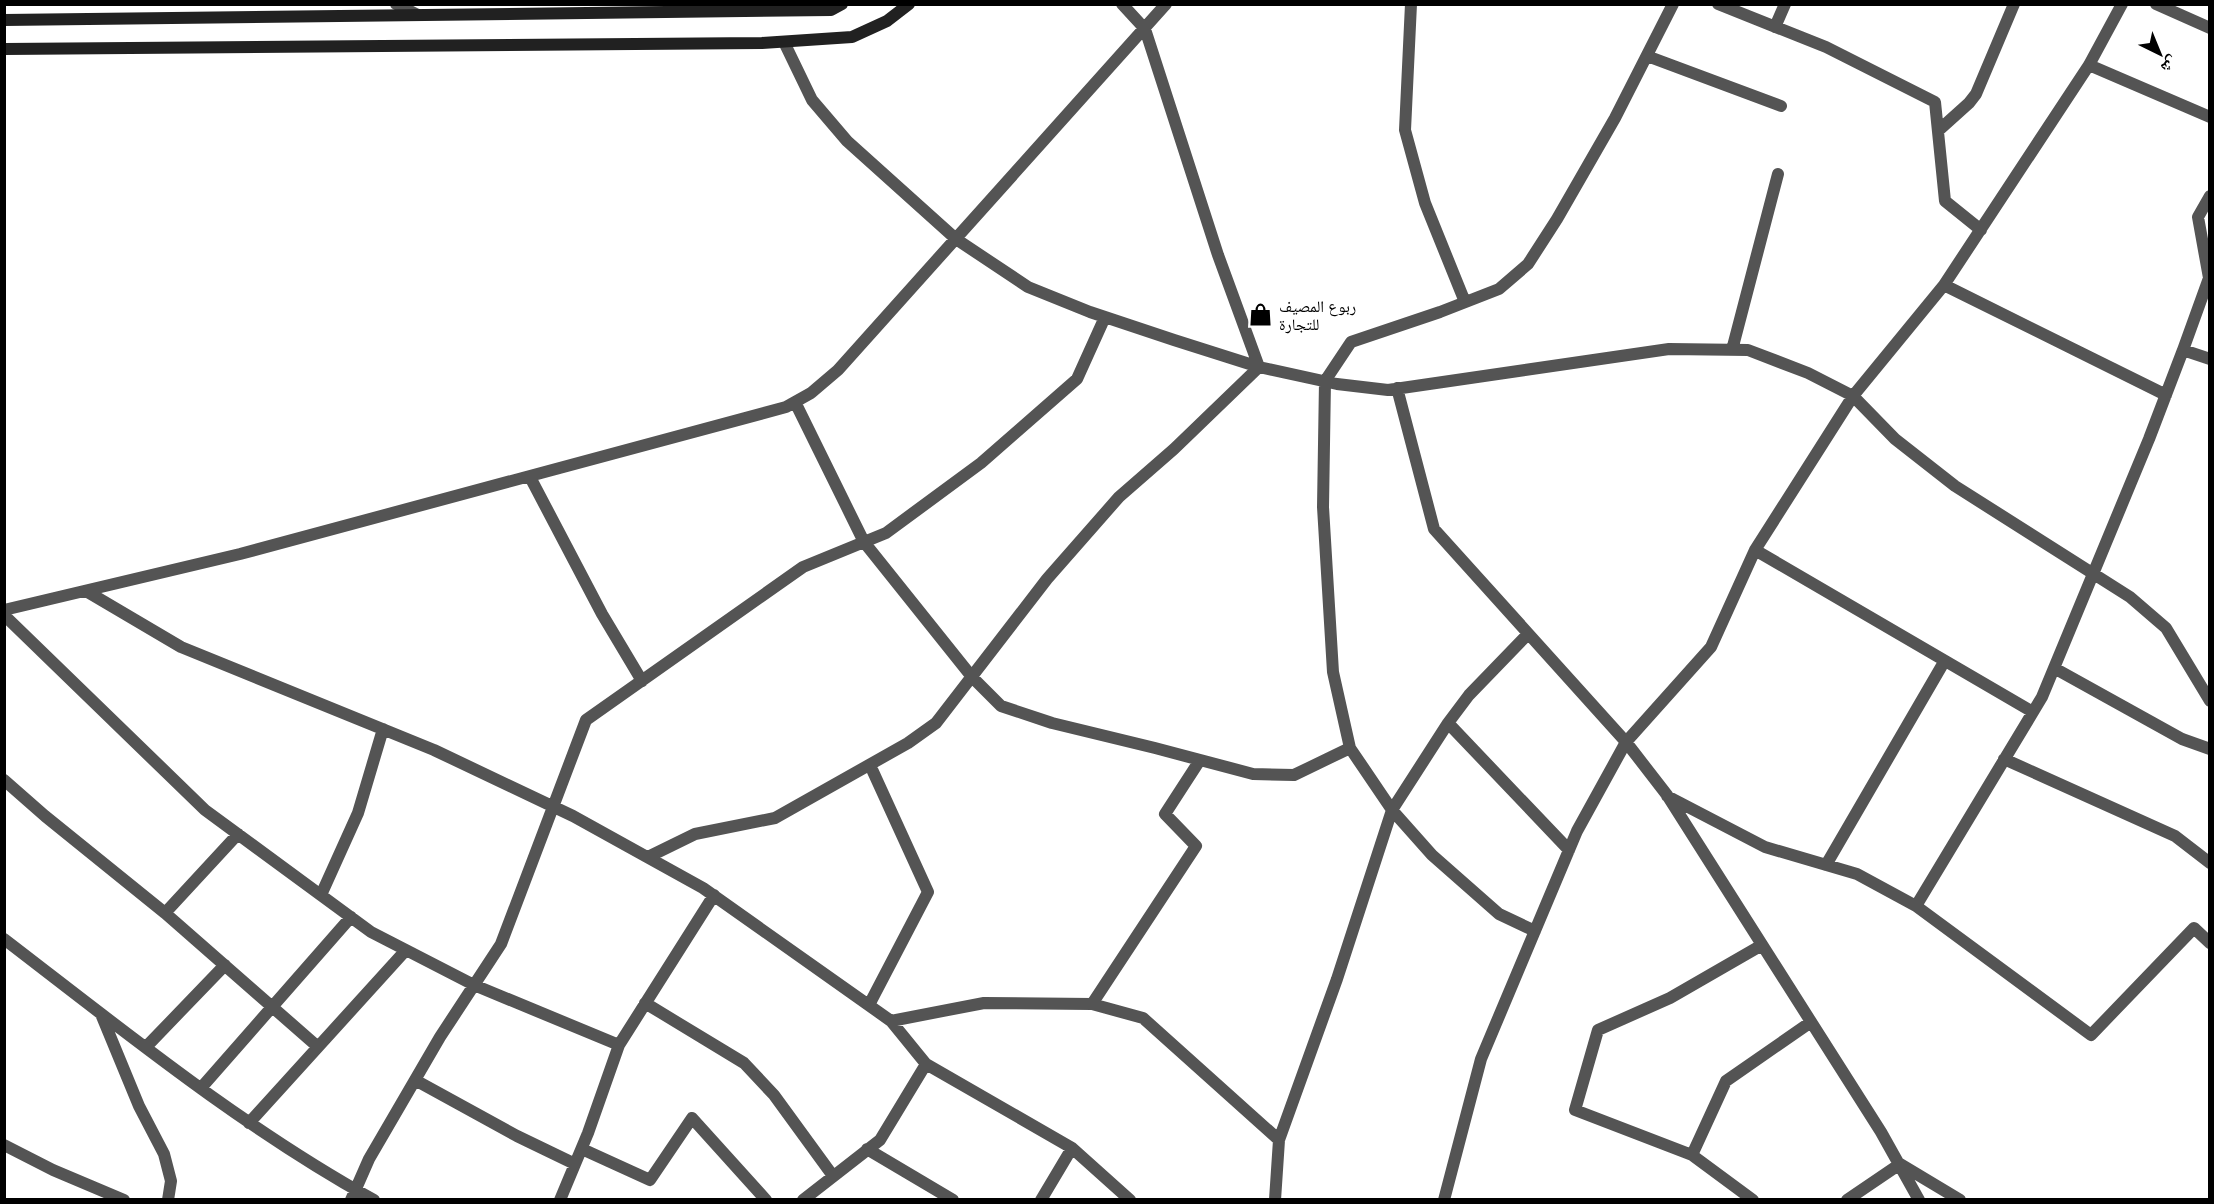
<svg xmlns="http://www.w3.org/2000/svg" width="2214" height="1204" viewBox="0 0 2214 1204" font-family="Poppins,'Noto Naskh Arabic',sans-serif">
<style>
.lines{fill:none;stroke-linecap:round;stroke-linejoin:round}
.minor{stroke:#545454;stroke-width:12}
.secondary{stroke:#212121;stroke-width:12}
.labels{text-anchor:middle;dominant-baseline:central;stroke-width:4.5;stroke-linejoin:round;paint-order:stroke}
.poi-label{font-size:16px;fill:#000;stroke:#fff;text-anchor:start}
</style>
<rect width="100%" height="100%" fill="#fff"/>
<g class="lines">
<!-- minor -->
<path class="minor" d="M396,4L418,15
M1411,4L1405,130L1425,203L1465,302
M1718,4L1826,47L1935,102L1945,201L1981,230
M2156,4L2210,28
M1775,27L1785,4
M784,42L812,100L847,141L956,239L1028,287L1090,312L1174,340L1259,367L1337,384L1388,390L1669,349L1748,350L1808,373L1853,396L1895,439L1955,486L2130,597L2166,628L2210,701
M1647,56L1781,106
M2089,65L2210,117
M1939,130L1969,103L1976,94L2014,4
M1944,285L2166,395
M1732,350L1778,174
M2183,350L2209,278L2198,217L2210,196
M1397,388L1434,529L1626,742L1667,795L1881,1132L1919,1200
M795,402L864,542L972,677L1001,706L1052,723L1155,748L1253,774L1294,775L1350,748
M530,477L602,614L642,681
M1755,550L2033,712
M86,591L181,647L434,750L573,816L703,888L891,1021L984,1003L1092,1004L1143,1018L1279,1140
M4,610L240,554L786,407L811,393L838,370L1166,4
M4,615L205,810L371,932L474,985L619,1045L588,1133L560,1200
M2054,668L2182,739L2210,749
M1448,723L1569,850
M2004,759L2175,836L2210,863
M4,780L45,816L165,913L238,834
M1667,796L1765,847L1857,874L1916,906L2042,697L2149,439L2183,350L2210,359
M648,857L695,834L775,818L908,743L936,723L1047,579L1119,497L1174,449L1259,367L1218,255L1145,29L1122,4
M1826,865L1944,662
M321,895L358,813L383,729
M1916,906L2091,1035L2194,928L2210,943
M165,913L318,1047
M1535,931L1499,914L1432,855L1392,810L1350,748L1333,672L1323,507L1325,381L1351,342L1440,312L1499,289L1528,264L1557,219L1615,118L1673,4
M4,939C124,1031 242,1127 374,1200
M645,1003L744,1063L774,1095L833,1176
M1092,1004L1196,846L1165,814L1200,760
M869,1005L928,892L870,765
M101,1014L139,1106L164,1154L171,1181L168,1200
M891,1021L926,1064
M619,1045L714,895
M146,1047L225,965
M415,1080L517,1136L575,1164
M201,1088L351,917
M249,1123L406,950
M4,1145L53,1170L124,1200
M582,1149L650,1180L692,1118L766,1200
M867,1149L953,1200
M1692,1155L1575,1110L1598,1030L1670,998L1762,945
M351,1200L369,1159L440,1037L501,944L586,720L803,567L886,533L981,463L1077,379L1105,317
M803,1200L880,1140L926,1064L1072,1148L1130,1200
M1041,1200L1072,1148
M1275,1200L1279,1140L1337,979L1392,810L1448,723L1469,695L1528,634
M1444,1200L1481,1059L1577,831L1626,742L1711,647L1755,550L1853,396L1944,285L2089,65L2122,4
M1753,1200L1692,1155L1726,1081L1811,1022
M1847,1200L1900,1164L1960,1200"/>
<!-- secondary -->
<path class="secondary" d="M4,20L831,10L842,4
M4,49L762,43L852,37L887,21L909,4"/>
</g>
<!-- icons -->
<defs>
<symbol id="shop-bare" viewBox="-9 -9 18 18"><path d="M-5-2.5h2.3a2.7 3.5 0 0 1 5.4 0H5L5.5 6h-11ZM-1.5-2.5h3a1.5 2.3 0 0 0-3 0Z" fill="#000" stroke="#fff" stroke-width="2.5" paint-order="stroke"/></symbol>
</defs>
<g fill-rule="evenodd">
<use href="#shop-bare" x="1244" y="298" width="33" height="33"/>
</g>
<g class="labels">
<!-- poi labels -->
<g class="poi-label">
<text x="1279" y="306">ربوع المصيف<tspan x="1279" dy="18">للتجارة</tspan></text>
</g>
</g>
<!-- border -->
<rect width="2214" height="1204" fill="none" stroke="#000000" stroke-width="12"/>
<!-- north arrow -->
<g transform="translate(2160 54) rotate(137)" stroke="#ffffff" stroke-width="4.5" paint-order="stroke">
<path d="M0-4.5L10 22L0 15L-10 22Z" fill="#000000"/>
<text y="-9" font-size="16" font-weight="bold" text-anchor="middle" fill="#000000">ش</text>
</g>
</svg>
